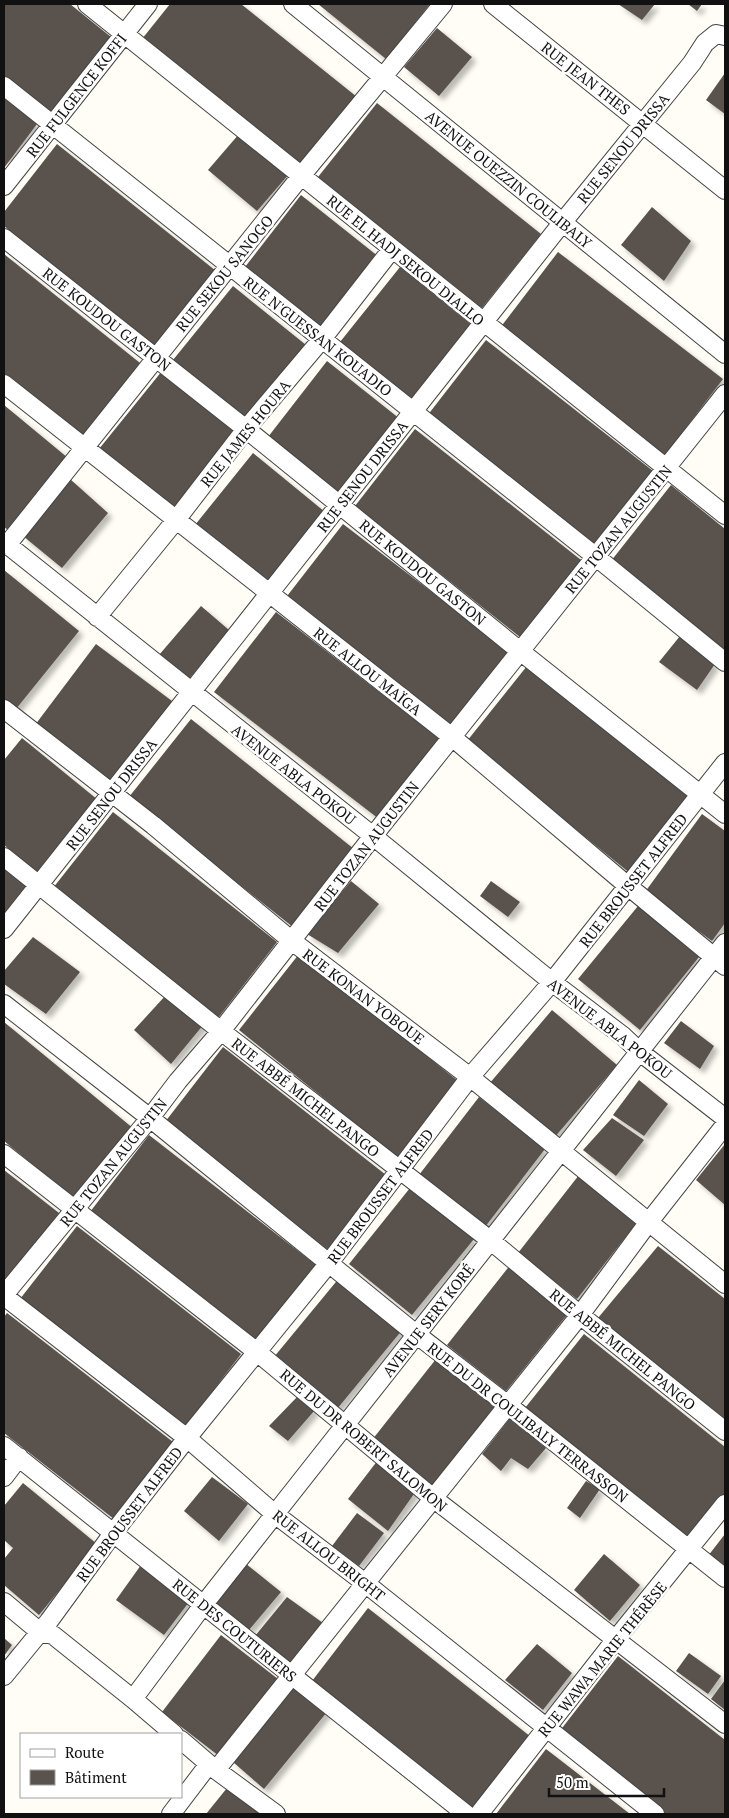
<svg xmlns="http://www.w3.org/2000/svg" width="729" height="1818" viewBox="0 0 729 1818" font-family="'PT Serif',serif">
<style>
.building{fill:#5a524d;filter:url(#shadow)}
.lines{fill:none;stroke-linecap:round;stroke-linejoin:round}
.minor-casing{stroke:#444;stroke-width:20}
.minor{stroke:#fff;stroke-width:18}
.labels{text-anchor:middle;dominant-baseline:central;stroke-width:5;stroke-linejoin:round;paint-order:stroke}
.street-label{font-size:15px;fill:#111;stroke:#fff}
</style>
<defs>
<filter id="shadow"><feDropShadow dx="4.5" dy="4.5" stdDeviation="2.5" flood-color="#0004"/></filter>
</defs>
<rect width="100%" height="100%" fill="#fffdf5"/>
<!-- building -->
<path class="building" d="M4,4H70L111,37L51,114L4,77Z
M170,4H241L357,97L302,167L142,39Z
M318,4H430L386,59Z
M618,4H655L642,20Z
M688,4H702L697,11Z
M437,28L472,57L439,96L404,67Z
M725,73V114L706,100Z
M4,98L37,124L4,168Z
M377,103L541,234L482,308L318,177Z
M239,134L289,174L257,211L208,170Z
M57,144L216,271L155,347L4,226V212Z
M301,195L379,257L323,329L245,267Z
M652,207L691,241L664,281L621,245Z
M558,252L723,379L665,455L500,328Z
M4,254L140,363L82,436L4,374Z
M400,267L472,325L412,400L340,342Z
M233,286L306,345L247,420L173,360Z
M486,340L653,471L593,547L427,416Z
M327,361L400,419L340,494L268,437Z
M162,371L237,432L174,510L99,449Z
M4,405L68,458L8,530L4,527Z
M415,429L581,560L520,637L355,506Z
M253,453L325,512L267,584L195,525Z
M70,479L108,513L62,568L23,536Z
M671,485L725,529V652L611,561Z
M343,524L510,652L451,729L284,600Z
M4,570L79,631L16,709L4,699Z
M201,606L229,630L188,680L159,655Z
M276,612L440,739L379,819L214,692Z
M680,636L715,664L697,690L659,662Z
M96,644L172,701L110,783L35,725Z
M527,666L691,799L631,874L467,741Z
M191,719L354,849L293,927L129,797Z
M22,738L98,800L39,874L4,845V760Z
M113,812L277,942L218,1018L53,888Z
M702,814L725,831V923L712,941L645,892Z
M4,868L29,888L4,920Z
M351,881L379,904L338,953L307,934Z
M491,881L520,902L508,917L480,896Z
M638,906L699,957L640,1030L578,979Z
M33,937L80,972L46,1014L4,984V971Z
M299,954L458,1081L398,1158L239,1030Z
M166,995L204,1024L171,1064L134,1030Z
M552,1010L617,1065L553,1139L489,1084Z
M681,1021L714,1046L700,1069L664,1043Z
M4,1022L134,1129L76,1200L4,1141Z
M223,1047L386,1175L328,1250L165,1122Z
M639,1080L668,1104L644,1136L613,1115Z
M479,1097L545,1149L485,1227L419,1175Z
M612,1118L644,1140L616,1176L583,1150Z
M149,1135L316,1265L257,1342L90,1212Z
M725,1144V1205L696,1180Z
M4,1170L59,1213L4,1284Z
M579,1175L638,1221L577,1299L518,1253Z
M410,1188L474,1239L412,1315L349,1264Z
M77,1226L241,1354L185,1427L20,1299Z
M658,1246L725,1299V1419L598,1318Z
M511,1264L570,1311L506,1391L447,1345Z
M340,1277L403,1329L337,1409L274,1357Z
M7,1313L173,1442L114,1519L4,1433V1317Z
M584,1334L725,1447V1495L689,1540L525,1408Z
M436,1359L496,1406L432,1487L372,1440Z
M298,1396L315,1410L288,1441L269,1426Z
M510,1418L546,1448L528,1469L511,1458L501,1471L482,1454Z
M378,1460L416,1491L388,1531L348,1499Z
M212,1477L248,1504L219,1541L184,1511Z
M586,1481L600,1489L580,1518L567,1508Z
M23,1483L97,1544L39,1615L4,1585V1559L13,1548L4,1540V1506Z
M357,1513L384,1533L359,1566L332,1546Z
M725,1534V1570L708,1556Z
M604,1554L640,1585L610,1621L574,1590Z
M245,1563L281,1592L249,1630L214,1602Z
M141,1565L189,1602L164,1635L116,1600Z
M287,1597L323,1623L291,1662L255,1636Z
M368,1608L531,1737L474,1809L312,1681Z
M221,1635L278,1679L219,1756L162,1712Z
M4,1638L12,1645L4,1656Z
M537,1644L572,1673L543,1710L505,1680Z
M689,1653L721,1676L708,1694L676,1671Z
M618,1656L725,1740V1814H664L559,1732Z
M725,1680V1710L711,1699Z
M293,1687L327,1712L264,1789L233,1762Z
M546,1749L630,1814H496Z
M227,1788L260,1814H206Z"/>
<g class="lines">
<defs>
<path id="minor" d="M87,4L725,515
M293,4L725,354
M493,4L725,190
M4,86L595,556L725,662
M4,186L148,4
M4,238L246,429L520,651L725,814
M4,384L452,737L628,886L725,966
M4,542L373,836L552,982L623,1036L640,1052L725,1118
M7,545L301,176L443,4
M97,617L176,520L246,429L322,339L392,249
M4,709L153,825L292,941L470,1077L725,1284
M4,857L221,1031L490,1240L580,1315L725,1431
M4,929L562,223L692,63L705,43L716,34L725,36
M4,1004L150,1118L416,1334L508,1405L725,1578
M4,1154L257,1352L433,1498L725,1724
M4,1295L150,1118L178,1081L221,1031L373,836L725,394
M4,1296L187,1438L276,1515L365,1583L655,1814
M4,1446L466,1814
M4,1477L19,1457
M4,1602L40,1632L53,1635L133,1699L174,1734
M4,1676L49,1621L114,1532L187,1438L329,1263L470,1077L552,982L725,763
M133,1699L204,1604L725,943
M181,1740L216,1770L276,1814
M216,1770L580,1315L648,1223L725,1125
M171,1814L209,1764
M479,1814L616,1639L725,1504"/>
</defs>
<!-- minor casing -->
<use href="#minor" class="minor-casing"/>
<!-- minor -->
<use href="#minor" class="minor"/>
</g>
<g class="labels">
<!-- street labels -->
<g class="street-label">
<text transform="translate(586 78) rotate(38)">RUE JEAN THES</text>
<text transform="translate(76 95) rotate(-52)">RUE FULGENCE KOFFI</text>
<text transform="translate(623 148) rotate(-51)">RUE SENOU DRISSA</text>
<text transform="translate(509 179) rotate(39)">AVENUE OUEZZIN COULIBALY</text>
<text transform="translate(406 260) rotate(39)">RUE EL HADJ SEKOU DIALLO</text>
<text transform="translate(224 273) rotate(-51)">RUE SEKOU SANOGO</text>
<text transform="translate(107 319) rotate(38)">RUE KOUDOU GASTON</text>
<text transform="translate(318 336) rotate(38)">RUE N'GUESSAN KOUADIO</text>
<text transform="translate(245 433) rotate(-51)">RUE JAMES HOURA</text>
<text transform="translate(362 476) rotate(-52)">RUE SENOU DRISSA</text>
<text transform="translate(618 529) rotate(-51)">RUE TOZAN AUGUSTIN</text>
<text transform="translate(423 572) rotate(39)">RUE KOUDOU GASTON</text>
<text transform="translate(368 671) rotate(38)">RUE ALLOU MAÏGA</text>
<text transform="translate(294 774) rotate(38)">AVENUE ABLA POKOU</text>
<text transform="translate(111 794) rotate(-52)">RUE SENOU DRISSA</text>
<text transform="translate(366 846) rotate(-52)">RUE TOZAN AUGUSTIN</text>
<text transform="translate(633 880) rotate(-52)">RUE BROUSSET ALFRED</text>
<text transform="translate(364 996) rotate(37)">RUE KONAN YOBOUE</text>
<text transform="translate(610 1028) rotate(38)">AVENUE ABLA POKOU</text>
<text transform="translate(306 1097) rotate(38)">RUE ABBÉ MICHEL PANGO</text>
<text transform="translate(113 1162) rotate(-51)">RUE TOZAN AUGUSTIN</text>
<text transform="translate(380 1196) rotate(-53)">RUE BROUSSET ALFRED</text>
<text transform="translate(428 1320) rotate(-52)">AVENUE SERY KORÉ</text>
<text transform="translate(623 1349) rotate(39)">RUE ABBÉ MICHEL PANGO</text>
<text transform="translate(528 1422) rotate(38)">RUE DU DR COULIBALY TERRASSON</text>
<text transform="translate(364 1440) rotate(40)">RUE DU DR ROBERT SALOMON</text>
<text transform="translate(129 1514) rotate(-53)">RUE BROUSSET ALFRED</text>
<text transform="translate(329 1555) rotate(38)">RUE ALLOU BRIGHT</text>
<text transform="translate(235 1630) rotate(39)">RUE DES COUTURIERS</text>
<text transform="translate(602 1659) rotate(-51)">RUE WAWA MARIE THÉRÈSE</text>
</g>
</g>
<!-- border -->
<rect width="729" height="1818" fill="none" stroke="#111111" stroke-width="10"/>
<!-- legend -->
<rect x="20" y="1733" width="162" height="65" fill="#ffffff" stroke="#a0a0a0"/>
<rect x="30" y="1749" width="25" height="8" fill="#ffffff" stroke="#a0a0a0"/>
<text x="65" y="1758" font-size="15" fill="#111111">Route</text>
<rect x="30" y="1770" width="25" height="15" fill="#5a524d" stroke="#a0a0a0"/>
<text x="65" y="1783" font-size="15" fill="#111111">Bâtiment</text>
<!-- scale -->
<path d="M549 1788v8h115v-8" fill="none" stroke="#111111" stroke-width="2.5"/>
<text x="556" y="1788" font-size="15" fill="#111111" stroke="#ffffff" stroke-width="4" paint-order="stroke">50 m</text>
</svg>
